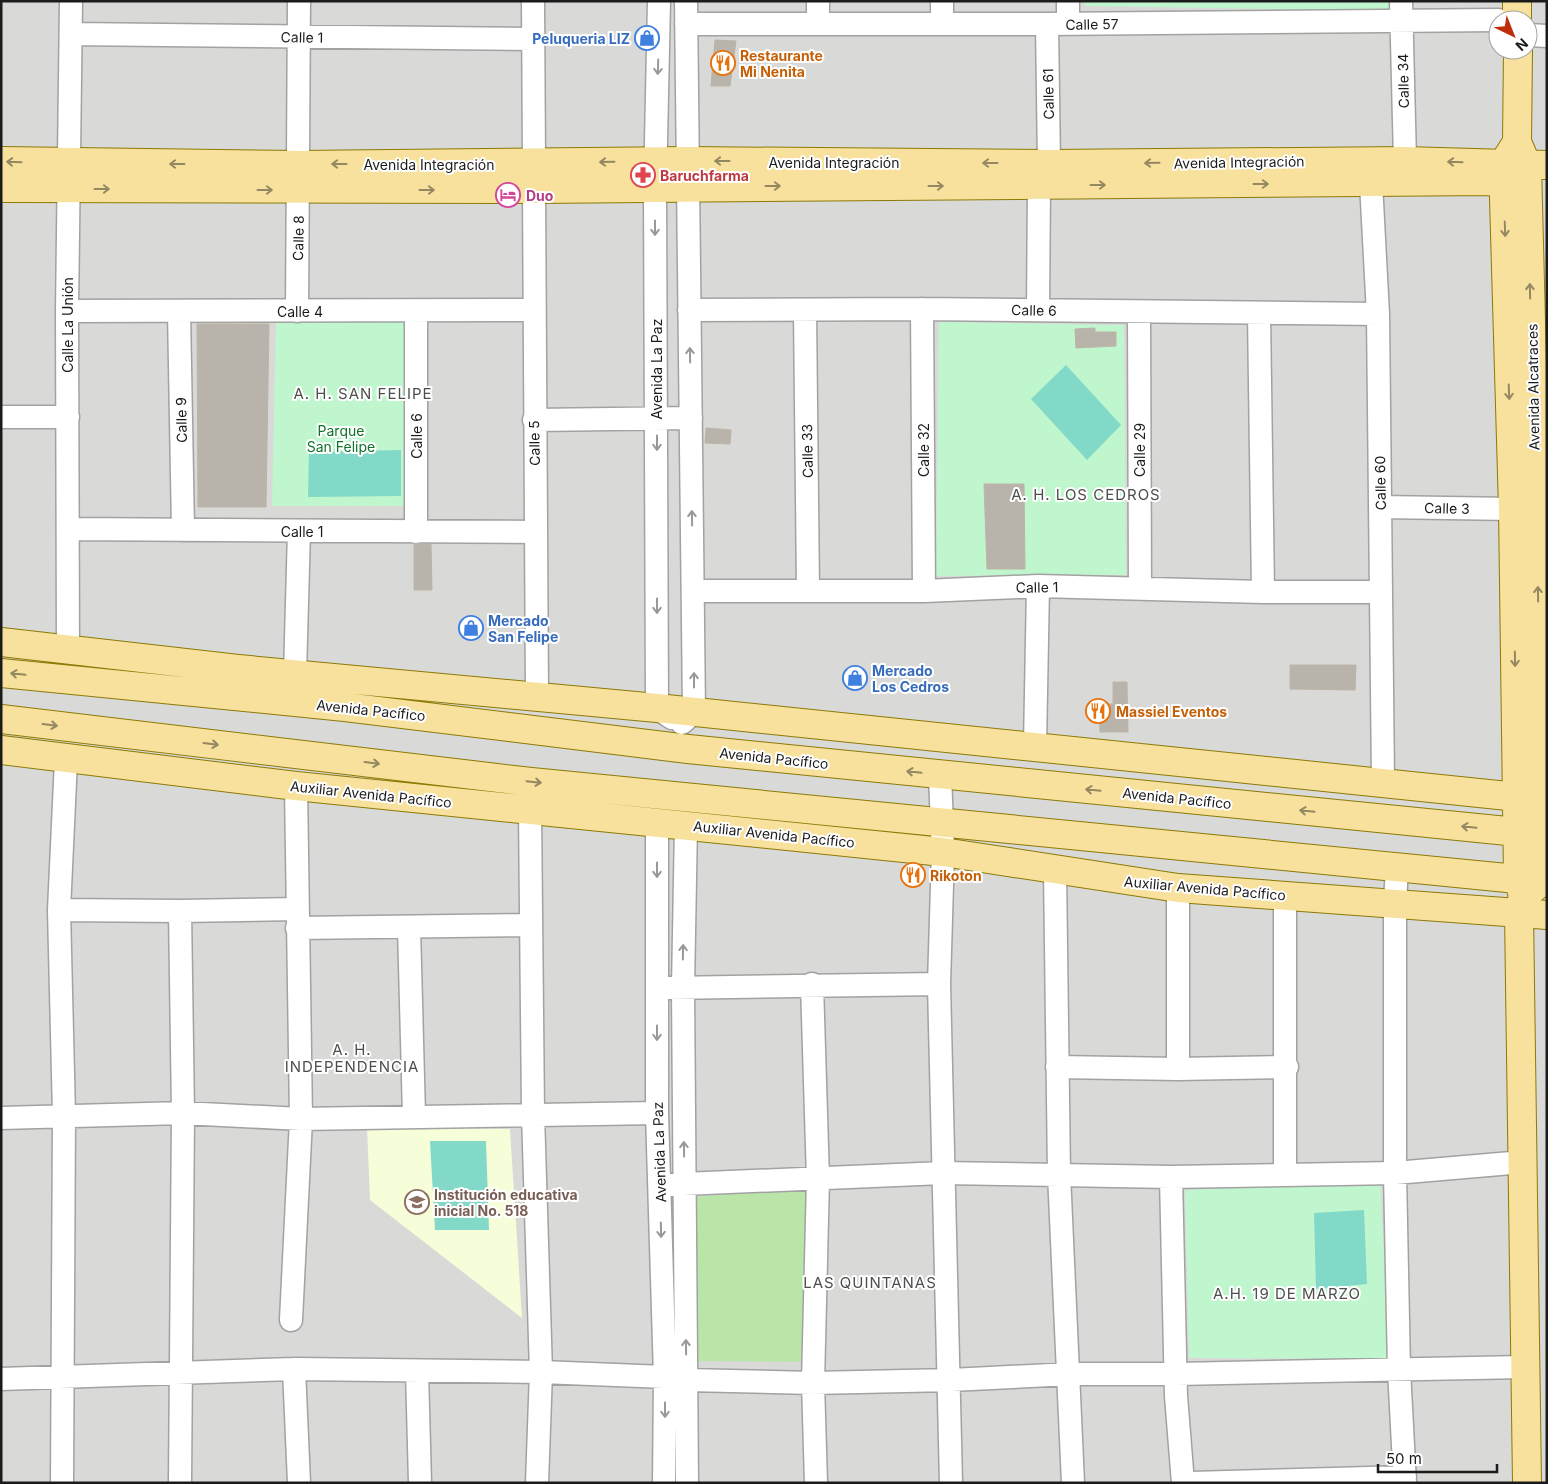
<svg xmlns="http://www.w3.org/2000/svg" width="1548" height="1484" viewBox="0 0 1548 1484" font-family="Inter,sans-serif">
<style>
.residential{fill:#d9d9d8;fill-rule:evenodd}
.education{fill:#f6fdd9}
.grass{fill:#bae5a8}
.park{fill:#bff6ce}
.pitch{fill:#82d9c8}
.building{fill:#b9b4ab;stroke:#bdb4a4}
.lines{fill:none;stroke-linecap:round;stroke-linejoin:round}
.minor-casing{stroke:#a2a2a2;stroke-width:25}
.major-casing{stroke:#8c7a06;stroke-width:30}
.minor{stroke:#fff;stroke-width:22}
.major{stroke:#f7e19c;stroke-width:28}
.oneway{stroke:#989898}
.oneway2{stroke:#948862}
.labels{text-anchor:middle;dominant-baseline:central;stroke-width:4;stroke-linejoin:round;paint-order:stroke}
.street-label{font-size:14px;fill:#1b1b1b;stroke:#fff}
.shop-label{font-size:14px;font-weight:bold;fill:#366cbe;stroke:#fff;text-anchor:start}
.food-label{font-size:14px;font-weight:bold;fill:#c56008;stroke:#fff;text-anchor:start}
.health-label{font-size:14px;font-weight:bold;fill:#be3a42;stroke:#fff;text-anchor:start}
.hotel-label{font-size:14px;font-weight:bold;fill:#b23c85;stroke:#fff;text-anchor:start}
.park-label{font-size:14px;fill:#10732b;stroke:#fff}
.education-label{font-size:14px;font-weight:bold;fill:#785e54;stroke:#fff;text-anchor:start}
.neighbourhood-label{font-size:15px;letter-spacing:1px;fill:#4e4e4e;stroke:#fff}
</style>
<rect width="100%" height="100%" fill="#edebe1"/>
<!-- residential -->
<path class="residential" d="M1,1H1547V1483H1ZM1498,20H1528V50H1498Z"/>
<!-- education -->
<path class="education" d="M367,1127L510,1129L522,1318L370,1200Z"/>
<!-- grass -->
<path class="grass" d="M811,1188L813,1362L695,1361L692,1197Z"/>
<!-- park -->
<path class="park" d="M1085,1H1393V11L1085,6Z
M409,318L410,506H272L276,319Z
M939,322L1124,325L1126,575L936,576Z
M1380,1182L1390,1359L1189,1358L1185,1190Z"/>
<!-- pitch -->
<path class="pitch" d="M1066,365L1121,425L1087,460L1031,399Z
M401,450V496L308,497L309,452Z
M430,1141H486L489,1230H435Z
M1364,1210L1367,1284L1316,1289L1314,1213Z"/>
<!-- building -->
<path class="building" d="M715,40L736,41L730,86H711Z
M197,324H269L266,507H198Z
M1095,328V332H1116V346L1076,348L1075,329Z
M706,428L731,430L730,444L705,443Z
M984,484H1024L1025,569H987Z
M431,544L432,590H414V545Z
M1290,665H1356L1355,690L1290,689Z
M1113,682H1127L1128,732H1100L1099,704H1113Z"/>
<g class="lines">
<defs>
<path id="minor" d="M533,1L534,163
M659,1L655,188L657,708L672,718
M818,1V24
M942,1V24
M1068,1V24
M1401,1L1405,161
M686,24H1047L1498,20
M1047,24L1049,164
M71,34L533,39
M1528,35L1547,36
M1371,183L1378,314L1383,782
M534,189L537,696
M922,309L924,591
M689,310L922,309L1378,314
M805,310L808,591
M1038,310L1039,185
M67,311L533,310
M179,311L183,530
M297,311L299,1
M1139,313L1140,588
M1259,314L1263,592
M1,417H68
M534,420L691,418
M1381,507L1513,509
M69,529L535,532
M416,532V311
M694,591H924L1038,586L1263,592H1381
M68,650L67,311L71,1
M295,674L299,531
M682,723L694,712L686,1
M1035,746L1038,586
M940,775L943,852L939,984L951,1483
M530,810L533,1114L541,1372L537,1483
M657,822V1113L665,1377L664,1483
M686,824L683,988L687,1483
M1397,867L1395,903V1173L1399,1370L1405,1483
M1055,870L1059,1174L1073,1483
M1285,896V1175
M59,910L180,911L297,909
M180,911L183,1113L180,1483
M409,927L414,1116
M297,928L530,925
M812,984L818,1179L813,1383L816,1483
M668,988L939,984
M1057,1067L1178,1069L1287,1067
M1178,1069V888
M1,1118L183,1113L301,1119L657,1113
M1171,1177L1176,1396L1183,1483
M660,1185L943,1173L1171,1177L1395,1173L1523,1162
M291,1320L301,1119L296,786
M294,1369L299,1483
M417,1371L420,1483
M1,1379L294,1369L541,1372L665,1377L687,1380L813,1383L951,1380L1070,1374H1177L1524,1367
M62,1483L64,1115L59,910L66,760
M1191,1483L1405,1477"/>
<path id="major" d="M1517,1V20
M1518,50L1517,142L1527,165L1544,835L1542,881L1529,892
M1517,142L1503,164L1513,509L1518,878L1523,896L1519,912L1527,1483
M1,161L299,165L687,161L1049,164L1405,161L1547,165
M1,188L534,189L1490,181
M1,642L238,669L657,708L1547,800
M1,673L345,707L688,749L1547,835
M1,719L531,782L1547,882
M1,750L296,786L943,852L1178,888L1547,915"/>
</defs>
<!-- minor casing -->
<use href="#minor" class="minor-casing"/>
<!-- major casing -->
<use href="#major" class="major-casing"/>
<!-- minor -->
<use href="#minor" class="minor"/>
<!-- major -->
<use href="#major" class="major"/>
</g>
<!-- one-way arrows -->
<defs><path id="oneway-shaft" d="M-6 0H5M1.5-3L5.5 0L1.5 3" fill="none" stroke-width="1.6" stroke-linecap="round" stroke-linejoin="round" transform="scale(1.25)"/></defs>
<g class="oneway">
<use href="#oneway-shaft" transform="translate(658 67) rotate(92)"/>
<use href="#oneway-shaft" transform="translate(655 228) rotate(90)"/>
<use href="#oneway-shaft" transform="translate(690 355) rotate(-91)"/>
<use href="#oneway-shaft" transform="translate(657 443) rotate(90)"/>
<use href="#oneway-shaft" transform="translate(692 518) rotate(-91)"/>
<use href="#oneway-shaft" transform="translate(657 606) rotate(90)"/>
<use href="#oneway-shaft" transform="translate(694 680) rotate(-90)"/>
<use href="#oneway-shaft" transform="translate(657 870) rotate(90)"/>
<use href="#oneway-shaft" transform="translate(683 952) rotate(-89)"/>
<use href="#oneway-shaft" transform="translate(657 1033) rotate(90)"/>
<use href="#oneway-shaft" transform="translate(684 1149) rotate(-91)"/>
<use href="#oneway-shaft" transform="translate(661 1230) rotate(89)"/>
<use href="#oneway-shaft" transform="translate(686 1347) rotate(-91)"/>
<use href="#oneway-shaft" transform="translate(665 1410) rotate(90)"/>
</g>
<g class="oneway2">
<use href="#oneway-shaft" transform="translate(722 161) rotate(-180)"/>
<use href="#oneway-shaft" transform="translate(14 162) rotate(-178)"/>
<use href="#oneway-shaft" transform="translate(607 162) rotate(179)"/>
<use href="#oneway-shaft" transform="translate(1455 162) rotate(-178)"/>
<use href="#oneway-shaft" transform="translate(990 163) rotate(-180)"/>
<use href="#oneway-shaft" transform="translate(1152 163) rotate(179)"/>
<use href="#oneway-shaft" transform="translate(177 164) rotate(-180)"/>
<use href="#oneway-shaft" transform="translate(339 164) rotate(180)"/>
<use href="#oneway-shaft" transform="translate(1261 184)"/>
<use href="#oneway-shaft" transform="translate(1098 185)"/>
<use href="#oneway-shaft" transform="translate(773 186)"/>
<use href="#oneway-shaft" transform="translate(936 186)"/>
<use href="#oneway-shaft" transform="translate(102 189)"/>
<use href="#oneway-shaft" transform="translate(265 190)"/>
<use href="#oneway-shaft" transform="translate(427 190)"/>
<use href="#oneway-shaft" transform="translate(1505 229) rotate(88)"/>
<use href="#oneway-shaft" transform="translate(1530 291) rotate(-91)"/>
<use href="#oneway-shaft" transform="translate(1509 392) rotate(88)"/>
<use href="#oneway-shaft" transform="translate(1538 594) rotate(-91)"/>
<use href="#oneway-shaft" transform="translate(1515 659) rotate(89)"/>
<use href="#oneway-shaft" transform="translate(18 674) rotate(-174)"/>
<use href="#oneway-shaft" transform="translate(50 725) rotate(7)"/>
<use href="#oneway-shaft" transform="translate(211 744) rotate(7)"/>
<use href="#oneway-shaft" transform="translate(372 763) rotate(7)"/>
<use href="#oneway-shaft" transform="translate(914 772) rotate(-174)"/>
<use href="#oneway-shaft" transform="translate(534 782) rotate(6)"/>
<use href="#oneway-shaft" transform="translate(1093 790) rotate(-174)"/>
<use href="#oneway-shaft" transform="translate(1307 811) rotate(-174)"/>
<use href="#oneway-shaft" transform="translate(1469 827) rotate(-174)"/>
</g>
<!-- icons -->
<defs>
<symbol id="shop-ring" viewBox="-11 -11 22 22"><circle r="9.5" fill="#fff" stroke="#3f7fe0" stroke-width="1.5"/><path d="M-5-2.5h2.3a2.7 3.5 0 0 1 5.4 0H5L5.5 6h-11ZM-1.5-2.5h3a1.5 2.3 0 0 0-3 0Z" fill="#3f7fe0"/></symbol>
<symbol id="restaurant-ring" viewBox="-11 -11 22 22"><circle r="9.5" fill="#fff" stroke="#e8710a" stroke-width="1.5"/><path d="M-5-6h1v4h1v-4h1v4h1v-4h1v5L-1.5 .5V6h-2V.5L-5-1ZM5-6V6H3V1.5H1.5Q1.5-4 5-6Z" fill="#e8710a"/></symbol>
<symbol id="pharmacy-ring" viewBox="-11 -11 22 22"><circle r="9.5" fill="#fff" stroke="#e0444e" stroke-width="1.5"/><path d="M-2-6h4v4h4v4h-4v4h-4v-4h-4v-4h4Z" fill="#e0444e"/></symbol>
<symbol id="hotel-ring" viewBox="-11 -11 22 22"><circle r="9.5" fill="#fff" stroke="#d1479c" stroke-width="1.5"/><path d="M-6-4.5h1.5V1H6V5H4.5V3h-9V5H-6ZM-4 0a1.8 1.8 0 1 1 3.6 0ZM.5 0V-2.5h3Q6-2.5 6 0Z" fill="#d1479c"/></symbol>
<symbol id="school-ring" viewBox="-11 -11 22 22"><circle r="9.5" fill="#fff" stroke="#8d6e63" stroke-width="1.5"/><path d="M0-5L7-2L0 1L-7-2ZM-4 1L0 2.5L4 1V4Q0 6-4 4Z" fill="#8d6e63"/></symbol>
</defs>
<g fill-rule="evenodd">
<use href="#shop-ring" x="633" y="24" width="28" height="28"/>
<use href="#restaurant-ring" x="709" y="49" width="28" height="28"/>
<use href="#pharmacy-ring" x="629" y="161" width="28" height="28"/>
<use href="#hotel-ring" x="494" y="181" width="28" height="28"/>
<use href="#shop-ring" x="457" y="614" width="28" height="28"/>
<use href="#shop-ring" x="841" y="664" width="28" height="28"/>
<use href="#restaurant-ring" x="1084" y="697" width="28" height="28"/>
<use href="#restaurant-ring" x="899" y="861" width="28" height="28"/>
<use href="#school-ring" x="403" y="1188" width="28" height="28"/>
</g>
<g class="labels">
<!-- street labels -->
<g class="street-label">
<text transform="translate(1092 24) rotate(-1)">Calle 57</text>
<text transform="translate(302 37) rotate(1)">Calle 1</text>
<text transform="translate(1403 81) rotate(-91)">Calle 34</text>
<text transform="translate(1048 94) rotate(-91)">Calle 61</text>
<text x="834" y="162">Avenida Integración</text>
<text transform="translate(1239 162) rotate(-1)">Avenida Integración</text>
<text x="429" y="164">Avenida Integración</text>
<text transform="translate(298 238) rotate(-89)">Calle 8</text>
<text transform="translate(1034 310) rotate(1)">Calle 6</text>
<text x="300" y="311">Calle 4</text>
<text transform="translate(67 325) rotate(-90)">Calle La Unión</text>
<text transform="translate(656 369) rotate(-90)">Avenida La Paz</text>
<text transform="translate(1533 387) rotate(-91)">Avenida Alcatraces</text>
<text transform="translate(181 420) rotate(-91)">Calle 9</text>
<text transform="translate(416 436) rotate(-90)">Calle 6</text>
<text transform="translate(534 443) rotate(-91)">Calle 5</text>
<text transform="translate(923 450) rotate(-90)">Calle 32</text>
<text transform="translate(1139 450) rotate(-90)">Calle 29</text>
<text transform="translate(807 451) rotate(-91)">Calle 33</text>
<text transform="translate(1380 483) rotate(-91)">Calle 60</text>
<text transform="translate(1447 508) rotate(1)">Calle 3</text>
<text x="302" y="531">Calle 1</text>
<text transform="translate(1037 587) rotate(-1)">Calle 1</text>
<text transform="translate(371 710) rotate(6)">Avenida Pacífico</text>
<text transform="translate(774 758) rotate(6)">Avenida Pacífico</text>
<text transform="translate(371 794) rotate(6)">Auxiliar Avenida Pacífico</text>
<text transform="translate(1177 798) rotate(6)">Avenida Pacífico</text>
<text transform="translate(774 834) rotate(6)">Auxiliar Avenida Pacífico</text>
<text transform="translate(1205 888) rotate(5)">Auxiliar Avenida Pacífico</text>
<text transform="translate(659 1152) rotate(-92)">Avenida La Paz</text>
</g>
<!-- shop labels -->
<g class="shop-label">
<text x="630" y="38" text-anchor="end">Peluqueria LIZ</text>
<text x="488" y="620">Mercado<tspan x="488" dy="16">San Felipe</tspan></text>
<text x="872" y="670">Mercado<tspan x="872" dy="16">Los Cedros</tspan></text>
</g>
<!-- food labels -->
<g class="food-label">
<text x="740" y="55">Restaurante<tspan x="740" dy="16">Mi Nenita</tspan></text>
<text x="1116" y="711">Massiel Eventos</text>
<text x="930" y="875">Rikoton</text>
</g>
<!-- health labels -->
<g class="health-label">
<text x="660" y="175">Baruchfarma</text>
</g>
<!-- hotel labels -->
<g class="hotel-label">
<text x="526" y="195">Duo</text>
</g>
<!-- park labels -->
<g class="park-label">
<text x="341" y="430">Parque<tspan x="341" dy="16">San Felipe</tspan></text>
</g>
<!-- education labels -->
<g class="education-label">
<text x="434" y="1194">Institución educativa<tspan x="434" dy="16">inicial No. 518</tspan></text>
</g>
<!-- neighbourhood labels -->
<g class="neighbourhood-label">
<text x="363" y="393">A. H. SAN FELIPE</text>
<text x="1086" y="494">A. H. LOS CEDROS</text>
<text x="352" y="1049">A. H.<tspan x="352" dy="17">INDEPENDENCIA</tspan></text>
<text x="870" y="1282">LAS QUINTANAS</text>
<text x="1287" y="1293">A.H. 19 DE MARZO</text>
</g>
</g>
<!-- border -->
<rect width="1548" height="1484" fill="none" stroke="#1b1b1b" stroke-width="5"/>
<!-- north arrow -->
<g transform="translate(1513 35) rotate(137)"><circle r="24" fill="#ffffff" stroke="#a4a4a4"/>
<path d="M0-4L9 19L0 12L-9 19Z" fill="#be2c09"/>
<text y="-8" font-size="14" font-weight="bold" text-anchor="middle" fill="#1b1b1b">N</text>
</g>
<!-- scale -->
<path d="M1378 1464v8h119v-8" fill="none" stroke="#1b1b1b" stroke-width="2.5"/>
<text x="1386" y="1464" font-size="15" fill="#1b1b1b" stroke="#ffffff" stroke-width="4" paint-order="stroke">50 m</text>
</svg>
